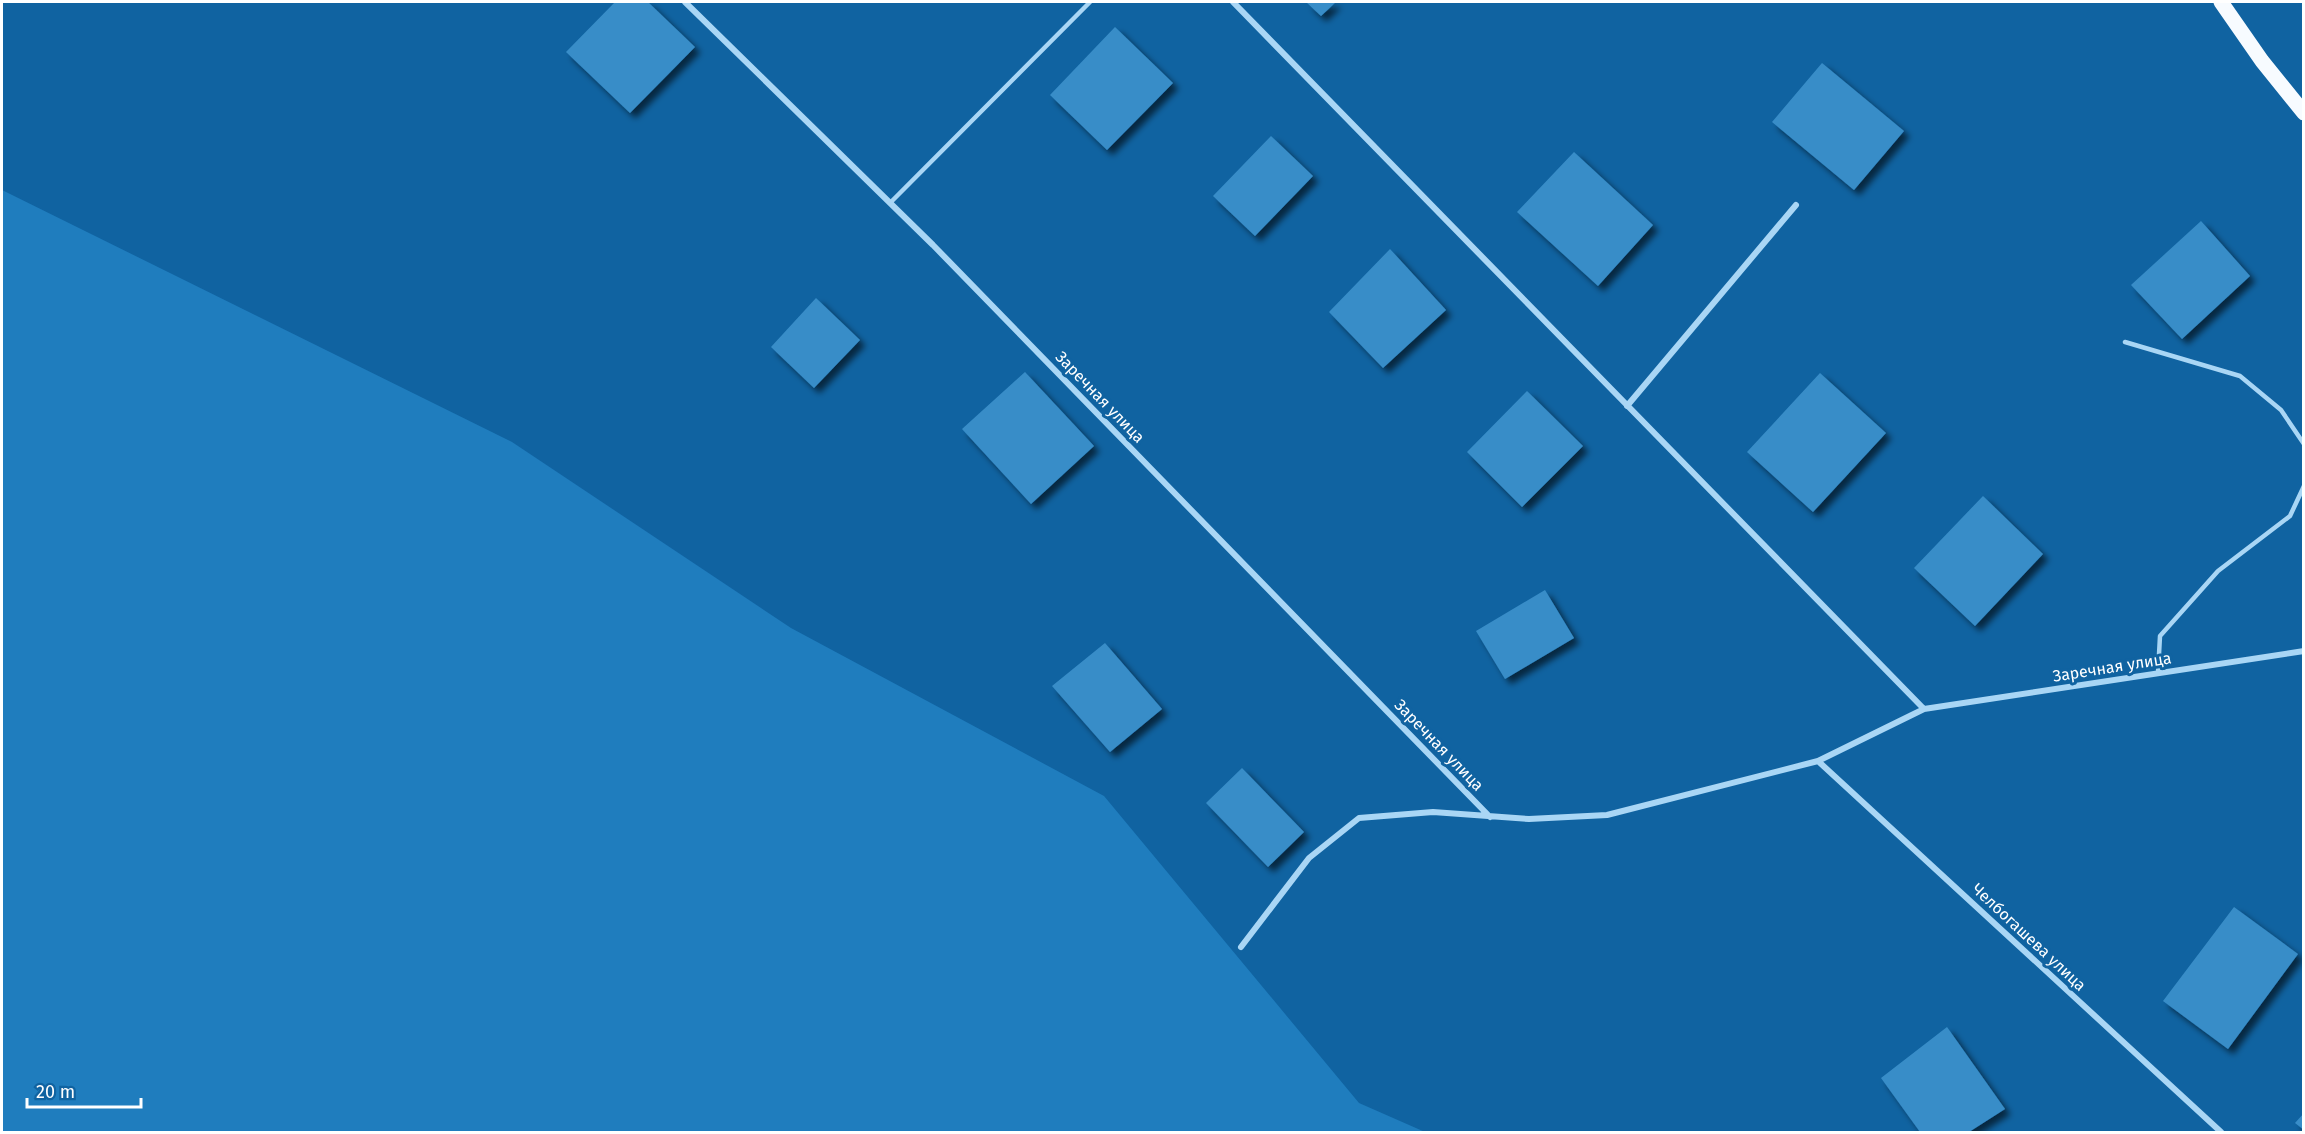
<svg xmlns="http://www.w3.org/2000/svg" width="2305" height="1134" viewBox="0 0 2305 1134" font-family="'Fira Sans',sans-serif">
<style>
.green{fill:#1f7dbe}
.building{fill:#398dc8;filter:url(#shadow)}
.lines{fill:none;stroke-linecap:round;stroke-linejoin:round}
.lane{stroke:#a9d6f5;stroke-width:4.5}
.street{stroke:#a9d6f5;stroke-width:6}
.primary{stroke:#f7fbff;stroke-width:15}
.labels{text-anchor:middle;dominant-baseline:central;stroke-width:6;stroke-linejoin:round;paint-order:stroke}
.street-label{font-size:16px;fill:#fff;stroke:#1063a1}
</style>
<defs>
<filter id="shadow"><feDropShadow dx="5.5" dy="5.5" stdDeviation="3" flood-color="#0009"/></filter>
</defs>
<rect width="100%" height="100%" fill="#1063a1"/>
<!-- green -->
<path class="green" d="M2,190L512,442L791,628L1104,796L1359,1103L1425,1132H2Z"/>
<!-- building -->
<path class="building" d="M615,2H648L695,47L630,113L566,52Z
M1306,2H1336L1321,16Z
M1115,27L1173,83L1107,150L1050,95Z
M1822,63L1904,131L1854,190L1772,122Z
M1271,136L1313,176L1255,236L1213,196Z
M1574,152L1653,225L1598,286L1517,212Z
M2201,221L2250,276L2182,339L2131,285Z
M1390,249L1446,310L1383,368L1329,312Z
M816,298L860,340L814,388L771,347Z
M1025,372L1094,446L1031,504L962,429Z
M1820,373L1886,433L1813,512L1747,452Z
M1527,391L1583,446L1522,507L1467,452Z
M1983,496L2043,554L1975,626L1914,568Z
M1545,590L1574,638L1505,679L1476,631Z
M1105,643L1162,709L1110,752L1052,686Z
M1242,768L1304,832L1268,867L1206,803Z
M2234,907L2298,954L2228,1049L2163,1001Z
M1947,1027L2005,1109L1969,1132H1920L1881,1078Z
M2304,1113V1130L2295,1123Z"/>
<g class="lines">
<!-- lane -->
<path class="lane" d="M890,203L1090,2
M2125,342L2240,376L2281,410L2304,444
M2158,673L2160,636L2218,571L2290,516L2304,486"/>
<!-- street -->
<path class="street" d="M685,2L933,245L1490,817
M1233,2L1924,709
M1627,406L1796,205
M1818,761L2221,1132
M1241,947L1309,858L1359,818L1433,812L1529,819L1607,815L1818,761L1924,709L2304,651"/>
<!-- primary -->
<path class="primary" d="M2221,2L2262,61L2304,113"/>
</g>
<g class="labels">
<!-- street labels -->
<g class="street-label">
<text transform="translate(1100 397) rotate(46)">Заречная улица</text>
<text transform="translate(2112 667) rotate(-9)">Заречная улица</text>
<text transform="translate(1439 745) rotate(46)">Заречная улица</text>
<text transform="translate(2029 937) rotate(43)">Челбогашева улица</text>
</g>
</g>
<!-- border -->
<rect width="2305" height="1134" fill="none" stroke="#ffffff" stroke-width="6"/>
<!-- scale -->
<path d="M27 1098v9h114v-9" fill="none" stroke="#ffffff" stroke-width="3"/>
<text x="36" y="1098" font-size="18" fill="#ffffff" stroke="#1063a1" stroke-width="4.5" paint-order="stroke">20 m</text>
</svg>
